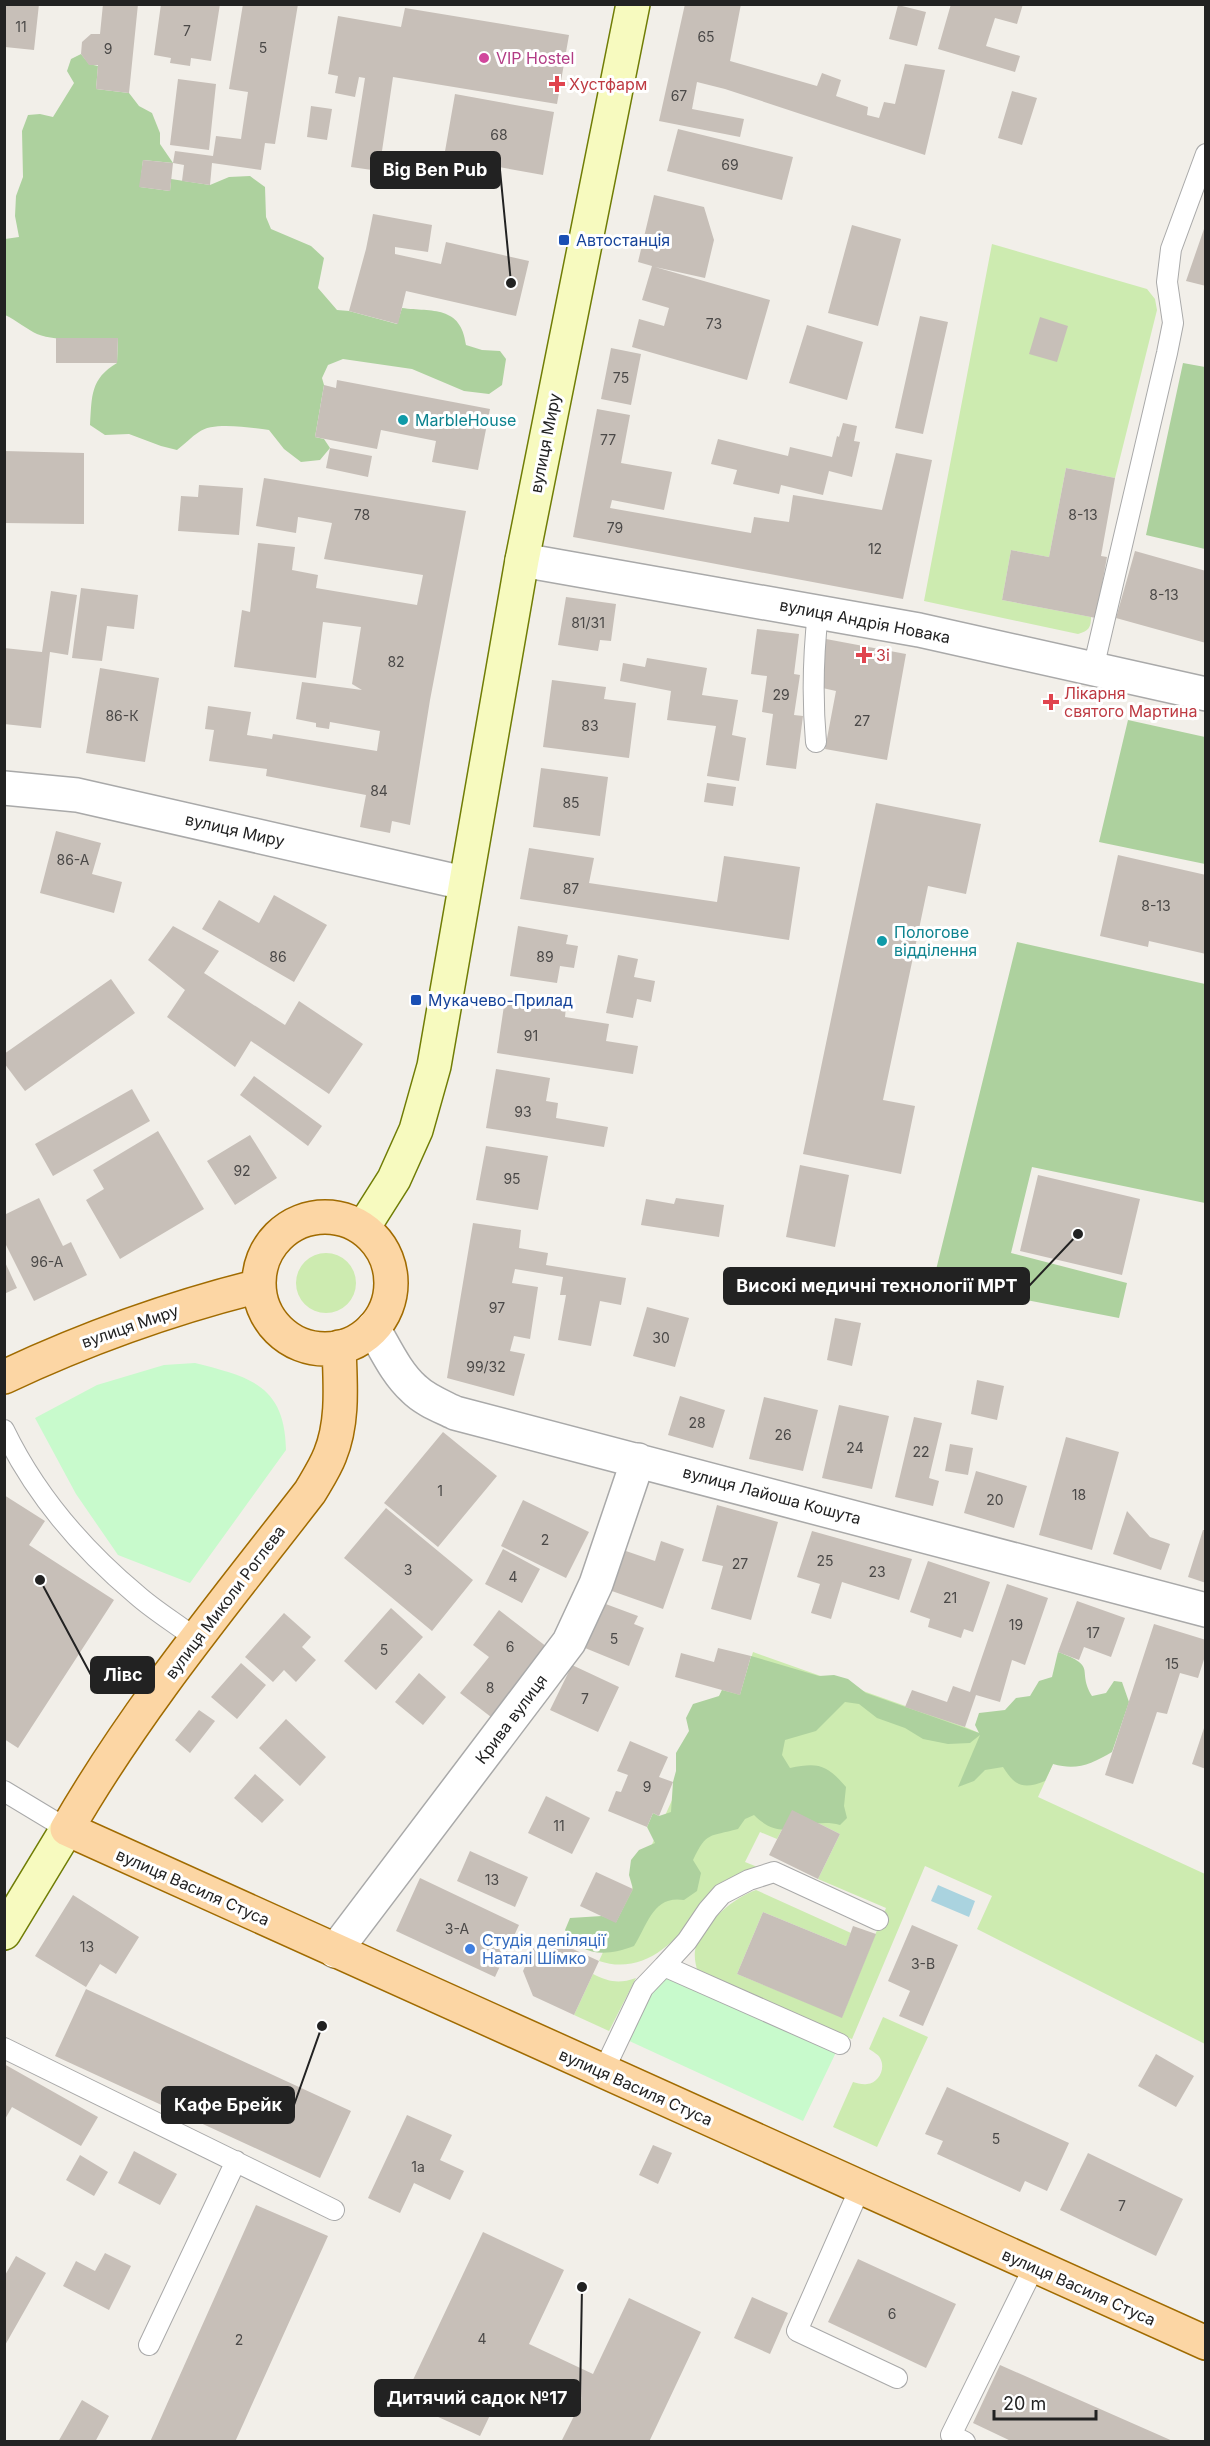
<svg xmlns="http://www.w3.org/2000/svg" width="1210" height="2446" viewBox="0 0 1210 2446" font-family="Inter,sans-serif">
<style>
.grass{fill:#cdebb0}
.forest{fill:#add19e}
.park{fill:#c8facc}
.water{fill:#aad3df}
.building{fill:#c7bfb8}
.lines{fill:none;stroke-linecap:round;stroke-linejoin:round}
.lane-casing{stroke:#a9a9a9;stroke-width:22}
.street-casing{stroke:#a9a9a9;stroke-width:36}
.secondary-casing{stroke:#707d05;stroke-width:36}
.primary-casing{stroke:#a06b00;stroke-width:36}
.lane{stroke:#fff;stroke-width:20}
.street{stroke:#fff;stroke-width:33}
.secondary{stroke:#f7fabf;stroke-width:33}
.primary{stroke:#fcd6a4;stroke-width:33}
.hotel-dot{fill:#d1479c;stroke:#fff;stroke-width:2}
.health-dot{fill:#e0444e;stroke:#fff;stroke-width:2}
.transit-dot{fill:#1a4fb4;stroke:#fff;stroke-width:2}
.culture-dot{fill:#0f9aa8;stroke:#fff;stroke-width:2}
.shop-dot{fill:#3f7fe0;stroke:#fff;stroke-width:2}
.labels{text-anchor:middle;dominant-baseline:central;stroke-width:6;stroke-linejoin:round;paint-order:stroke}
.number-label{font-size:14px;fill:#4b4948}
.hotel-label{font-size:16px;fill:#b23c85;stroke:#fff;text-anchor:start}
.health-label{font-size:16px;fill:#be3a42;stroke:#fff;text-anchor:start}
.transit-label{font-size:16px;fill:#164399;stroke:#fff;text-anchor:start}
.culture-label{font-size:16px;fill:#0d838f;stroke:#fff;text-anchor:start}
.street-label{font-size:16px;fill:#222;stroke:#fff}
.shop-label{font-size:16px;fill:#366cbe;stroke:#fff;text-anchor:start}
.leader{fill:none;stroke:#222;stroke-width:2}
.callout-dot{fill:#222;stroke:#fff;stroke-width:2}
.callout{fill:#222;stroke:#222;stroke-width:2}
.callout-label{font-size:18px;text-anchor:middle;font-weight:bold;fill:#fff}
</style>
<rect width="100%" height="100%" fill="#f2efe9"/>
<!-- grass -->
<path class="grass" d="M992,244L1147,289L1155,299L1157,310L1115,478L1066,468L1049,557L1011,550L1002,600L1091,617C1091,627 1089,631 1078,634L924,601Z
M296 1283a30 30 0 1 1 60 0a30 30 0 1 1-60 0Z
M753,1652L965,1727L1053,1764L1038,1797L1205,1874V2044L977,1929L992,1896L925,1866L852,2039L835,2033L698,1972C695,1964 693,1952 697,1944C705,1922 735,1897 756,1890L851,1933L846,1946L763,1912L737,1974L842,2017L886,1908L818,1879L840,1834L792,1810L777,1839L760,1832L745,1862L760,1868C745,1873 726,1877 714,1888C706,1895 701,1907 695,1915C673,1946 640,1975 599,1961L722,1690L740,1694Z
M593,1974C609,1982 619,1984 636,1978L609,2031L574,2015Z
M883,2017L928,2037L877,2147L833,2127L853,2082C857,2083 863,2085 867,2084C879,2083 886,2068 880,2058C878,2054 873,2052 869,2049Z"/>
<!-- forest -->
<path class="forest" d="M81,54L89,64L98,66L96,89L129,93L139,106L152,113L160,133V144L173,163L143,160L140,187L170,191L171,179L210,185L229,177L250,176L265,187L266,217L271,229L311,246L324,258L318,288L337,310L349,311L397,324L402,308C432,312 461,305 466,345L482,350L500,351L506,359L502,385L489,394L464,391L412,369L343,359L328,365L322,378L324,385L315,437L324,439L330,448L320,460L301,462L284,449L269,430C252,428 213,421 199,432C191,437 185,444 177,450L161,446L129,434L105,435L90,425C92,396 90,379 117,363L118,338C93,338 61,343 37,334C28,330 16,320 5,315V239L19,237L15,216L16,196L23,177L22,131L28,115L40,114L53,117L74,83L67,71L71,59Z
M1183,363L1205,367V549L1146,535Z
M1128,720L1205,737V864L1099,842Z
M1017,942L1205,984V1203L1032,1167L1011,1253L1127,1283L1119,1318L933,1282Z
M1058,1652C1099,1667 1076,1669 1092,1696L1106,1693L1114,1681L1122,1682L1129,1702L1112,1752C1091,1764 1077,1771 1053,1764L1045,1781C1023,1790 1015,1786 1003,1767L985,1770L974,1781L958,1787L980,1735L970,1743L948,1744L923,1739L905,1728L877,1718L859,1704L845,1702L816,1731L785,1740L782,1755L790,1768C819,1762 827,1765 846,1787L844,1806L847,1818L840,1825C805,1815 786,1847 754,1815L745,1819L738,1829C709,1837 707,1831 693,1860L701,1873L697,1891L684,1900C653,1895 648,1924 634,1946C607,1956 582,1958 565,1930L570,1918L602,1916L616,1922L633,1889L629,1875L631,1860L639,1850L655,1843L647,1827L653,1813L659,1816L671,1812L673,1782L676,1771V1753L689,1731L686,1718L693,1704L719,1696L722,1690L740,1695L751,1656L819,1676L834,1675L848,1679L866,1693L979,1733L975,1725L979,1713L1005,1710L1016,1698L1030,1696L1039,1681L1052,1677Z"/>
<!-- park -->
<path class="park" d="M195,1363C250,1377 285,1385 286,1450L190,1583L118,1555L76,1494L35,1418L97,1385L164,1365Z
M664,1966L840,2044L803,2121L625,2039Z"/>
<!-- water -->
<path class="water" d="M938,1885L975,1901L969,1917L931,1901Z"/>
<!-- building -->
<path class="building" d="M5,4H39L34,50L5,47Z
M103,4H138L129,93L96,89L98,65H89L81,54L82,42L91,34H100Z
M161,4H220L211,61L191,58L190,66L170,63L171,58L154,55Z
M243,4H298L275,144L265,143L261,170L212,163L210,185L182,181L184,165L173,163L175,151L213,156L216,136L241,139L248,92L229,89Z
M685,4H741L730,61L817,86L822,73L841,80L836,96L868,107L867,115L879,118L884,102L895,104L905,64L945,70L925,155L725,89L697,82L692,109L744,119L740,137L659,121Z
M951,4H1023L1017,24L995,18L986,46L1020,56L1015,72L938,49Z
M898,5L926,12L917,46L889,39Z
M405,8L569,35L557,104L393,77L379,171L351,167L365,78L359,77L355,97L335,93L338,76L328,74L338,16L401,27Z
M178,79L216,84L209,150L170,145Z
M1012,91L1037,98L1022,145L998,138Z
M455,94L554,112L543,175L444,157Z
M311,106L332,109L327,140L307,137Z
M678,129L793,157L782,200L667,171Z
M143,160L173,163L170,191L139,187Z
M654,195L704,207L714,240L705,278L655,267L770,300L747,380L632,347L639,319L664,326L669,308L642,300L652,266L638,262Z
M373,214L432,225L428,252L395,247V254L441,264L446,242L529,261L516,316L406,291L398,324L349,311L366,249Z
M852,225L901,239L878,326L828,313Z
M1205,226H1206V286L1186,281Z
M920,316L948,322L923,434L895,428Z
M1040,317L1068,326L1057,362L1029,354Z
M807,325L863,342L847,400L789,383Z
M56,338H118L117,363H56Z
M611,348L641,354L631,405L601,399Z
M337,380L490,409L478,470L432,462L436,441L381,430L377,449L315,437L324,385L336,388Z
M597,409L630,415L621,463L672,472L664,510L612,500L610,508L751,533L754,517L789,522L793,495L882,510L896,453L932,460L903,599L573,537Z
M843,423L857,426L854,441L860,442L852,477L829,471L823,495L781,485L779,494L733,484L737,470L711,464L718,439L788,456L790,447L832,457L837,436L839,437Z
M330,448L372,456L368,477L326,468Z
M4,451L84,453V524L4,523Z
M1066,468L1115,478L1101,556L1107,557L1096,618L1002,600L1011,550L1049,557Z
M264,478L466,511L430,700L410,825L392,821L390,833L360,827L366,795L266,776L267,769L209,761L214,730L205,729L208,706L251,712L247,735L272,739L273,734L377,751L380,731L330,722L329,729L316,727V723L296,719L302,682L362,690L352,684L361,627L323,622L316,678L234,667L242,610L250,612L258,543L295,547L292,570L318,575L316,588L417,605L423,575L324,559L332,523L298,517L296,533L256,526Z
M199,485L243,488L239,535L178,531L181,496L198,497Z
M1135,551L1206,571V643L1116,618Z
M81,588L138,595L134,629L107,626L102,661L72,658Z
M51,591L77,595L68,655L50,652L41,728L4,724V648L42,652Z
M566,597L616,604L611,641L600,640L598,651L558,645Z
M757,629L799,634L794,674L800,675L794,715L803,716L796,769L766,765L773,714L762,712L767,676L751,674Z
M826,639L906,654L887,760L825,749L836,691L818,687Z
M647,658L707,668L702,695L738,700L732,735L746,738L739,781L707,776L716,726L667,720L671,691L620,681L623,663L645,667Z
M100,668L159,678L145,762L86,753Z
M552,680L606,687L604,699L636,703L629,758L543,747Z
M541,768L608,777L600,836L533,827Z
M707,783L736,787L733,806L704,802Z
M876,803L981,824L966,894L928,886L883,1100L915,1106L901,1174L803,1154Z
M56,831L101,843L92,874L122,882L114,913L40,893Z
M529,848L594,858L589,883L717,902L724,856L800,867L789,940L520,899Z
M1118,855L1206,875V954L1149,941L1148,947L1100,936Z
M274,895L327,925L294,982L202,929L219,900L259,923Z
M173,926L219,951L204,973L285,1025L299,1001L363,1044L329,1094L251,1041L235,1067L167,1017L185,990L148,960Z
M518,926L568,935L566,944L578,946L574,968L560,966L557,983L510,976Z
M618,955L638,959L634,977L655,981L651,1002L637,999L633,1018L606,1013Z
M111,979L135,1013L25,1091L4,1063V1054Z
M505,999L566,1007L565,1017L609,1024L606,1041L638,1046L633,1074L497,1053Z
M496,1069L550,1078L546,1101L558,1103L556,1118L608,1127L604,1147L486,1128Z
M254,1076L322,1126L308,1146L240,1095Z
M132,1089L150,1121L53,1176L35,1144Z
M158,1131L204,1209L120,1259L86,1200L104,1189L93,1170Z
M250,1135L277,1178L235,1205L207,1161Z
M486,1146L548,1156L538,1210L476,1200Z
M800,1165L849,1175L835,1247L786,1237Z
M1038,1175L1140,1199L1122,1275L1020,1251Z
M39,1198L63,1246L71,1242L87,1275L34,1301L4,1241V1215Z
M676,1198L724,1205L719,1237L641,1225L646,1199L674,1204Z
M473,1223L521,1230L519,1248L548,1253L546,1265L626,1278L621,1305L600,1301L591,1346L558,1340L566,1295H560L563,1277L515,1269L512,1283L538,1287L530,1339L514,1336L510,1351L525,1354L514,1396L447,1378Z
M4,1260L17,1288L4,1294Z
M647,1307L689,1318L675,1367L633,1356Z
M835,1318L861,1323L852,1366L827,1360Z
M977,1380L1004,1386L997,1420L971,1414Z
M680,1396L725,1410L713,1448L668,1435Z
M764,1397L818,1410L803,1471L749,1459Z
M839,1405L889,1416L872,1489L822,1478Z
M914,1417L942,1423L929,1478L939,1481L933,1506L895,1497Z
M443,1432L497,1476L438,1547L384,1503Z
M1066,1437L1119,1452L1092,1550L1039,1535Z
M950,1444L973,1448L968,1475L945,1471Z
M976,1471L1027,1486L1014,1528L964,1513Z
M4,1495L45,1521L29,1545L114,1600L18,1748L4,1739Z
M523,1500L589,1532L566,1578L501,1546Z
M717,1505L778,1522L751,1620L711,1609L723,1566L702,1561Z
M386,1508L473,1580L432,1631L344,1558Z
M1127,1511L1150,1537L1170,1544L1161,1570L1113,1554Z
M1203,1530H1206V1583L1188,1577Z
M812,1531L912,1559L899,1600L842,1582L831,1619L811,1613L820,1584L797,1577Z
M661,1541L684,1549L663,1609L609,1590L623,1550L655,1561Z
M503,1549L540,1569L522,1603L485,1584Z
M928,1561L990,1582L973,1632L964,1629L961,1638L928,1627L930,1619L910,1612Z
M1007,1584L1048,1598L1025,1665L1012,1660L1000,1702L976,1695L965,1727L905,1707L912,1690L947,1702L953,1686L970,1692Z
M1077,1601L1125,1618L1111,1657L1084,1647L1079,1660L1058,1652Z
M603,1603L638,1616L634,1624L644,1628L629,1666L585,1648Z
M391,1608L423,1637L376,1690L344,1661Z
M499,1610L547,1647L491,1717L460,1693L489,1657L473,1645Z
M284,1613L311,1637L302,1647L316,1660L296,1682L284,1670L273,1682L245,1657Z
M1154,1624L1206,1640V1653L1198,1678L1180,1673L1167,1714L1157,1712L1133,1784L1105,1775Z
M718,1648L751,1656L740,1695L675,1677L681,1653L714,1662Z
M241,1663L266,1685L237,1719L211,1697Z
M572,1665L619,1687L598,1732L550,1710Z
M419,1673L446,1697L423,1725L395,1702Z
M199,1710L215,1721L190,1753L175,1740Z
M286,1719L326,1757L300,1786L259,1748Z
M1205,1725H1206V1769L1192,1764Z
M630,1741L668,1757L659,1777L673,1782L659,1816L653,1813L647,1827L608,1811L616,1791L621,1792L628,1775L617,1771Z
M255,1774L284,1800L262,1823L234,1798Z
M546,1796L590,1818L572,1854L528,1833Z
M792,1810L840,1834L818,1879L769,1855Z
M470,1851L528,1877L515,1907L457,1881Z
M596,1872L633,1889L616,1923L580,1906Z
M420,1878L519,1925L495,1977L396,1931Z
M73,1895L139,1937L116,1974L100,1964L86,1987L35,1956Z
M763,1912L846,1946L853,1926L876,1934L842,2018L737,1974Z
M912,1925L958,1945L923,2026L899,2016L910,1991L888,1981Z
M540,1934L599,1961L574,2015L533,1996L523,1971Z
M86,1989L351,2111L320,2178L55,2056Z
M1156,2054L1194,2076L1176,2107L1138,2086Z
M4,2064L98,2117L81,2146L12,2107L4,2121Z
M947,2087L1069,2143L1047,2191L1025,2181L1020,2192L937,2154L943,2141L925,2134Z
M407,2115L452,2135L440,2160L464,2171L450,2200L414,2183L400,2213L368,2198Z
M653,2145L672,2153L658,2184L639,2175Z
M134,2151L177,2174L160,2205L118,2183Z
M1088,2153L1183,2199L1156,2256L1060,2210Z
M80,2155L108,2172L94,2196L66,2180Z
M256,2205L328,2236L235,2442H150Z
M483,2232L564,2270L529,2344L593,2374L629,2298L701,2332L649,2442H561L574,2416L505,2384L480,2436L403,2401Z
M105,2253L131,2266L109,2310L63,2286L76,2261L95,2271Z
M16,2256L46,2273L4,2347V2277Z
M858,2259L956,2304L926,2368L828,2322Z
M752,2297L788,2313L770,2354L734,2338Z
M1000,2365L1175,2442H1013L973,2423Z
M82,2400L109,2416L95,2442H58Z"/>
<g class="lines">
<defs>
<path id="lane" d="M1093,669L1167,353L1173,323L1167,282L1171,249L1206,154
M816,742C812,697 813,657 818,612
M4,1430C35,1494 82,1549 137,1595C155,1611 177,1624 196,1639
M4,1791L67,1829
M664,1966L687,1941L708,1910L722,1894L749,1880L774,1872L878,1920
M4,2048L334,2210
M603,2072L643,1988L664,1966L840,2044
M860,2188L797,2331L897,2378
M149,2345L236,2161
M965,2442L951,2435L1034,2267"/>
<path id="street" d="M522,560L919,630L1206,694
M4,788L77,795L464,883
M373,1328C385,1348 396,1373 414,1389C425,1400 441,1406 455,1413L1206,1610
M335,1951L569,1642L596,1584L638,1460"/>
<path id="secondary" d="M363,1228L394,1179L416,1130L434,1066L522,560L633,4
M4,1933L67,1829"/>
<path id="primary" d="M259 1283a66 66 0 1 1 132 0a66 66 0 1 1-132 0Z
M339,1347C340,1382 344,1421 330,1455C325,1468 317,1480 310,1492C225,1602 136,1709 67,1829L1206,2343
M4,1377C87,1338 171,1308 259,1286"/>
</defs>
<!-- lane casing -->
<use href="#lane" class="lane-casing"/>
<!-- street casing -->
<use href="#street" class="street-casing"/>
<!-- secondary casing -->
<use href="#secondary" class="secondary-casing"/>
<!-- primary casing -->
<use href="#primary" class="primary-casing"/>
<!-- lane -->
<use href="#lane" class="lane"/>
<!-- street -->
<use href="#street" class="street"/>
<!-- secondary -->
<use href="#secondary" class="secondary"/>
<!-- primary -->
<use href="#primary" class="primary"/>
</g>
<!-- markers -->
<circle class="hotel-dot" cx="484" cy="58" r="6"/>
<g class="health-dot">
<path d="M554 75h6v6h6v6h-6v6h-6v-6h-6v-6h6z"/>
<path d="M861 646h6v6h6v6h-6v6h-6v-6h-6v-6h6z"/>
<path d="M1048 693h6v6h6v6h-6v6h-6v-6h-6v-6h6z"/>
</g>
<g class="transit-dot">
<rect x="558" y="234" width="12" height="12" rx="3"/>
<rect x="410" y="994" width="12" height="12" rx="3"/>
</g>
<g class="culture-dot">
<circle cx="403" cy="420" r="6"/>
<circle cx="882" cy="941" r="6"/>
</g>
<circle class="shop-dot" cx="470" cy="1949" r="6"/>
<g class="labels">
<!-- number labels -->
<g class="number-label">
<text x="21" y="26">11</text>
<text x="187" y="30">7</text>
<text x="706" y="36">65</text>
<text x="263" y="47">5</text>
<text x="108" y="48">9</text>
<text x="679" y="95">67</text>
<text x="499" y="134">68</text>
<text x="730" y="164">69</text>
<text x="714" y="323">73</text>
<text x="621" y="377">75</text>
<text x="608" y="439">77</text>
<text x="362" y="514">78</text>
<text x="1083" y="514">8-13</text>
<text x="615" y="527">79</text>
<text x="875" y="548">12</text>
<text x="1164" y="594">8-13</text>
<text x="588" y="622">81/31</text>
<text x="396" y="661">82</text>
<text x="781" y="694">29</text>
<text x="122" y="715">86-К</text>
<text x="862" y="720">27</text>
<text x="590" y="725">83</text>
<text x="379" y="790">84</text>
<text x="571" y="802">85</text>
<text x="73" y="859">86-А</text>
<text x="571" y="888">87</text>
<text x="1156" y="905">8-13</text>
<text x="278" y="956">86</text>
<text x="545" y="956">89</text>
<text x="531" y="1035">91</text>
<text x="523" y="1111">93</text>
<text x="242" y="1170">92</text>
<text x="512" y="1178">95</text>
<text x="47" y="1261">96-А</text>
<text x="497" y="1307">97</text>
<text x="661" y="1337">30</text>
<text x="486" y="1366">99/32</text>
<text x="697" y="1422">28</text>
<text x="783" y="1434">26</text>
<text x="855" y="1447">24</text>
<text x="921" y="1451">22</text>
<text x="440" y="1490">1</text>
<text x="1079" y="1494">18</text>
<text x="995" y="1499">20</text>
<text x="545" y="1539">2</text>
<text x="825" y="1560">25</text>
<text x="740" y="1563">27</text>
<text x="408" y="1569">3</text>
<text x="877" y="1571">23</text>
<text x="513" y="1576">4</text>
<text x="950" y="1597">21</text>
<text x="1016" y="1624">19</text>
<text x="1093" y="1632">17</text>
<text x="614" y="1638">5</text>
<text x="510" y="1646">6</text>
<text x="384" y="1649">5</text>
<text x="1172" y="1663">15</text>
<text x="490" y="1687">8</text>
<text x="585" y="1698">7</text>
<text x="647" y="1786">9</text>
<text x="559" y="1825">11</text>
<text x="492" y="1879">13</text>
<text x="457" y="1928">3-А</text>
<text x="87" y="1946">13</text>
<text x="923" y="1963">3-В</text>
<text x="996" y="2138">5</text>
<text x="418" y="2166">1а</text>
<text x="1122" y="2205">7</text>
<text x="892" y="2313">6</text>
<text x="482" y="2338">4</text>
<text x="239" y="2339">2</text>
</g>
<!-- hotel labels -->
<g class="hotel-label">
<text x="496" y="58">VIP Hostel</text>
</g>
<!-- health labels -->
<g class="health-label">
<text x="569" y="84">Хустфарм</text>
<text x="876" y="655">3і</text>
<text x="1064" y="693">Лікарня<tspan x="1064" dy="18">святого Мартина</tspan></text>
</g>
<!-- transit labels -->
<g class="transit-label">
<text x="576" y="240">Автостанція</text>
<text x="428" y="1000">Мукачево-Прилад</text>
</g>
<!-- culture labels -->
<g class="culture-label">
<text x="415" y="420">MarbleHouse</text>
<text x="894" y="932">Пологове<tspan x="894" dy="18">відділення</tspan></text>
</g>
<!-- street labels -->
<g class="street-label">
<text transform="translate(545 443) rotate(-79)">вулиця Миру</text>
<text transform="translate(865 621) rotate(11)">вулиця Андрія Новака</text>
<text transform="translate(235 830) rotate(13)">вулиця Миру</text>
<text transform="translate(130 1326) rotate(-19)">вулиця Миру</text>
<text transform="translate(772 1495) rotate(15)">вулиця Лайоша Кошута</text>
<text transform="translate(225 1602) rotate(-53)">вулиця Миколи Роглєва</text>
<text transform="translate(511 1719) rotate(-53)">Крива вулиця</text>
<text transform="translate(193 1887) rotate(24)">вулиця Василя Стуса</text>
<text transform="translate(636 2087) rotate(24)">вулиця Василя Стуса</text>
<text transform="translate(1079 2287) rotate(24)">вулиця Василя Стуса</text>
</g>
<!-- shop labels -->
<g class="shop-label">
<text x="482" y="1940">Студія депіляції<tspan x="482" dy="18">Наталі Шімко</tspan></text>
</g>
</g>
<!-- callouts -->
<path class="leader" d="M511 283L500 170M1078 1234L1029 1286M40 1580L91 1675M322 2026L294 2105M582 2287L580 2398"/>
<g class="callout-dot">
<circle cx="511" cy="283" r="6"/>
<circle cx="1078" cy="1234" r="6"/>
<circle cx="40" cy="1580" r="6"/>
<circle cx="322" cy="2026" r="6"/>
<circle cx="582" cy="2287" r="6"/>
</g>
<g class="callout">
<rect x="371" y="152" width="129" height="36" rx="6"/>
<rect x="724" y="1268" width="305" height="36" rx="6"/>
<rect x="91" y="1657" width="63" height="36" rx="6"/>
<rect x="162" y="2087" width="132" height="36" rx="6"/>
<rect x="375" y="2380" width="205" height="36" rx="6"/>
</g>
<g class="callout-label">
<text x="435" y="176">Big Ben Pub</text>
<text x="877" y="1292">Високі медичні технології МРТ</text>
<text x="123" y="1681">Лівс</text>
<text x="228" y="2111">Кафе Брейк</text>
<text x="477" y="2404">Дитячий садок №17</text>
</g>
<!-- border -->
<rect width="1210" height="2446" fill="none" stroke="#222222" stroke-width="12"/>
<!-- scale -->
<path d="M994 2410v9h102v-9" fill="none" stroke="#222222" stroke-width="3"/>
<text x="1003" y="2410" font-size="18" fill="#222222" stroke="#ffffff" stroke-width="4.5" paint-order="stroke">20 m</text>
</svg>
